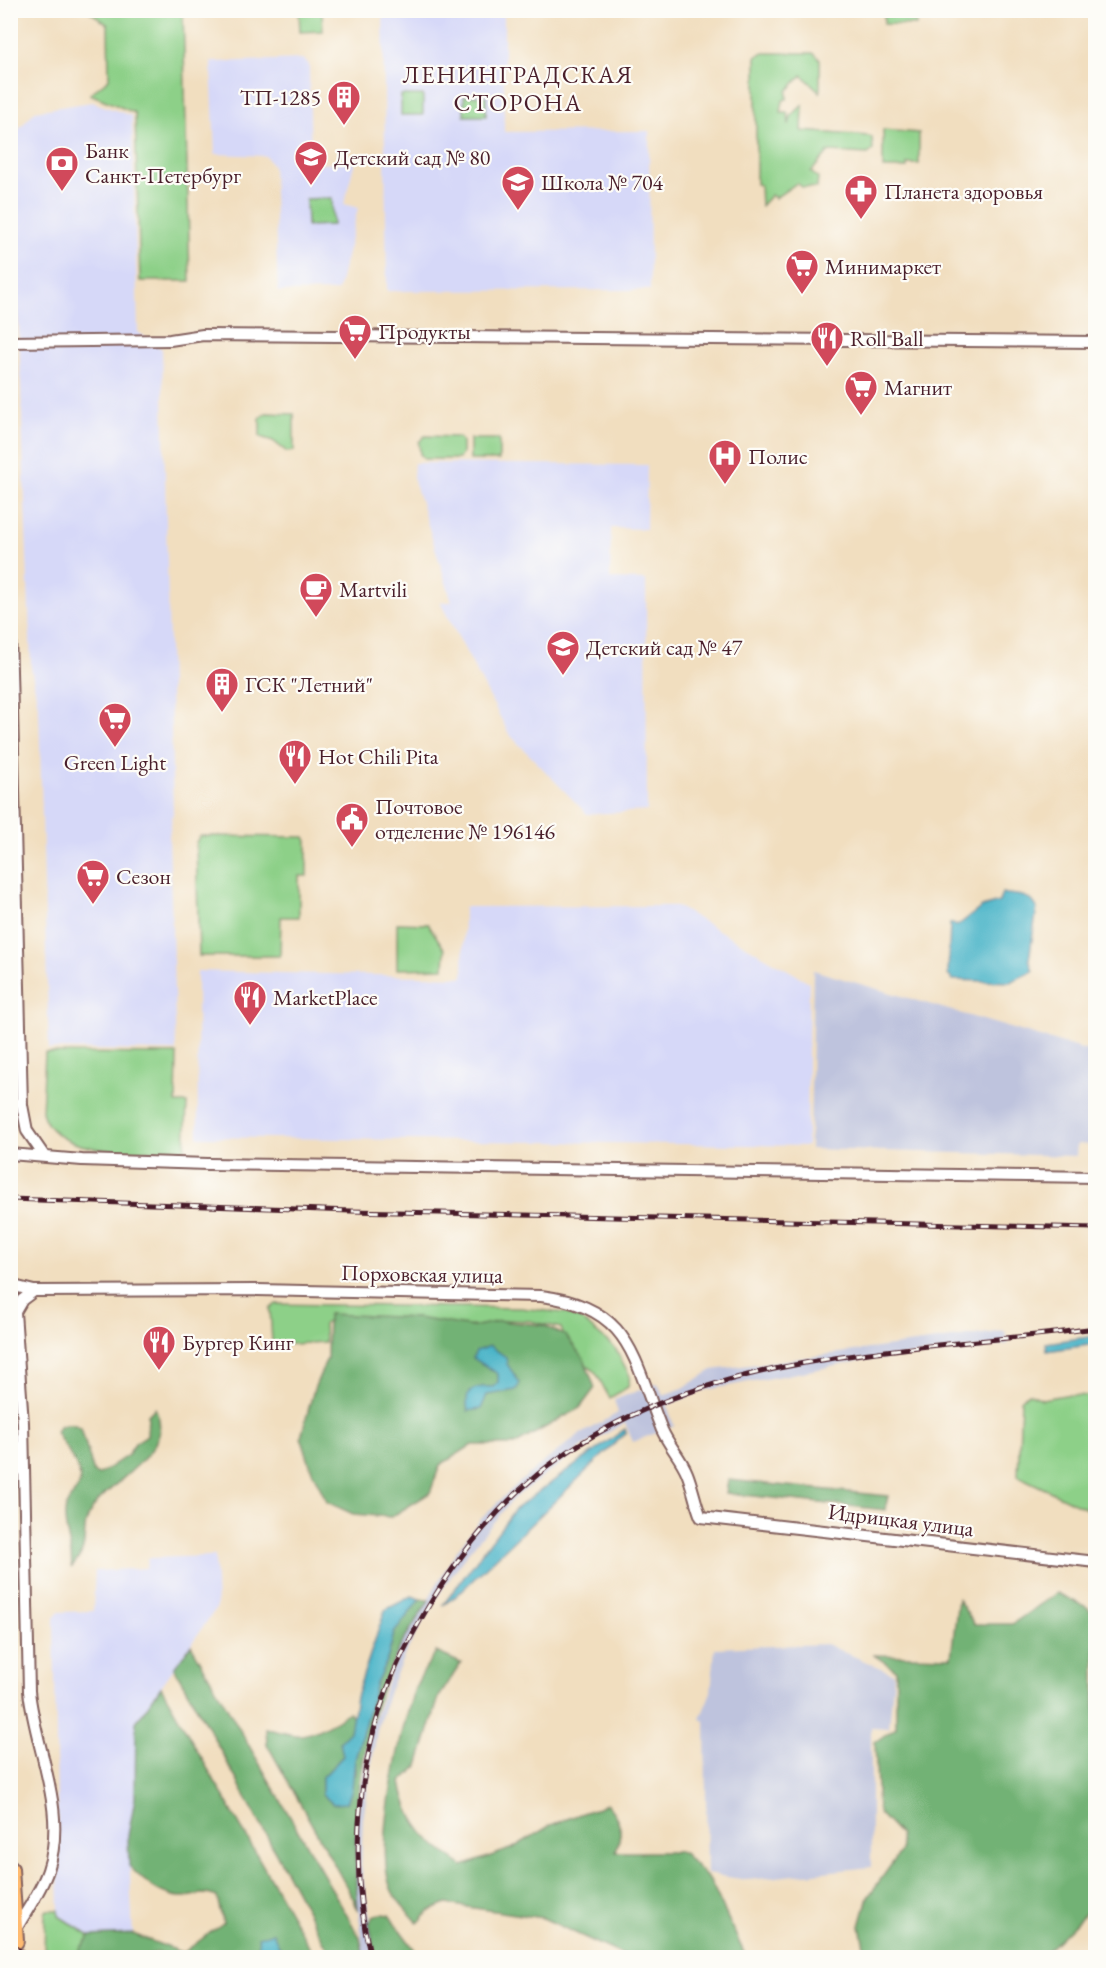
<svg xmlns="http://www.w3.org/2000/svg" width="1106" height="1968" viewBox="0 0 1106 1968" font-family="'EB Garamond',serif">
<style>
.built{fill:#d6d8f8}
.industrial{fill:#bec3dd}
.green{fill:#8dd088;stroke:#6c785a;stroke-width:1.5}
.forest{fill:#72b274;stroke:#5e6850;stroke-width:1.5}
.water{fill:#4ab4c8;stroke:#4a6a7a;stroke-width:1.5}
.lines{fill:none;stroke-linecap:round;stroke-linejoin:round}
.primary-tunnel{stroke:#d0b8a1;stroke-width:16;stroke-dasharray:16 8;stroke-linecap:butt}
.street-casing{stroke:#84625f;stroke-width:14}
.primary-casing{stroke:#84625f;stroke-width:20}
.street{stroke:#fff;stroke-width:10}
.primary{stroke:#ffbb71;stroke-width:16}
.rail-casing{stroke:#4a1f2b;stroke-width:5}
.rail{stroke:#fdfcf7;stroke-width:3;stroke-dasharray:9;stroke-linecap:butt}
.labels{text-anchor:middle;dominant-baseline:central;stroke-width:4.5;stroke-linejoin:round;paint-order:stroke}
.poi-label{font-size:22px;fill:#4a1f2b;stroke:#fdfcf7;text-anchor:start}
.street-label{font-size:22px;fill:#4a1f2b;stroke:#fdfcf7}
.neighbourhood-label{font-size:24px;letter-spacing:1.5px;fill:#4a1f2b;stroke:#fdfcf7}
</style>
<rect width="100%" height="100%" fill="#fdfcf7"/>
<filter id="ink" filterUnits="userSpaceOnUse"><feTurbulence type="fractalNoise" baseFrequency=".0167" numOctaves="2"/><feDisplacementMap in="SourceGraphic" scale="12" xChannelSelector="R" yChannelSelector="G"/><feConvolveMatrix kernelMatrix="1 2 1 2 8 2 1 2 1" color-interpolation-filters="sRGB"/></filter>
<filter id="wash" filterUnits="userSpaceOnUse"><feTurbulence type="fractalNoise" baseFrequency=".008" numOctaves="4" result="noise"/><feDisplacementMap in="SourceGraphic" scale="24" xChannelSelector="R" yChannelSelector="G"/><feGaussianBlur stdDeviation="1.35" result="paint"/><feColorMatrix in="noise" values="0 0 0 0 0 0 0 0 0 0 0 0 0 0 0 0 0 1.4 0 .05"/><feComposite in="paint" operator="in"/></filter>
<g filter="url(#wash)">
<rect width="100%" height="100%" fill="#f1debf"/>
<!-- built -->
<path class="built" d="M383,11H504V132L649,131L650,290L387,291Z
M303,59L309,64L311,165L355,161L344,204L358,208L338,291L278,292L273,167L266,156L215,154L211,62Z
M92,102L132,116L138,332L162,349L173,813L169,836L176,1051L49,1049L39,712L31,667L12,137L35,111Z
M414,463L647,465L646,529L611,528L610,579L646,580L647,811L587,814L509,734L440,602H452L413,477Z
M676,906L809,982L807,1146L198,1137L197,971L463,977L464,907Z
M215,1556L217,1607L136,1722L135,1798L128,1836L133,1934L90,1936L59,1916L54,1618L59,1612L93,1611L95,1571L147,1568L148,1558Z"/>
<!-- industrial -->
<path class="industrial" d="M813,970L1095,1053V1145L1077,1144L1076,1156L810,1149Z
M1005,1331L1008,1344L862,1361L706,1390L667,1405L674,1426L633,1442L625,1423L584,1446L513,1499L467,1554L437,1597L405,1654L389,1691L377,1731L363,1819L361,1866L376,1957H364L355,1880V1834L370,1731L398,1651L455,1553L479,1521L505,1495L530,1473L577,1436L618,1413L614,1400L658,1383L663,1395L683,1388L712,1370Z
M826,1644L894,1674L889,1728L871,1727V1867L748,1880L707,1874L705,1721L700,1719L711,1692L715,1648Z"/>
<!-- green -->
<path class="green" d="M89,11H183L190,281H140L135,113L90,94L109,79L108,25Z
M299,11H322L323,31L300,32Z
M884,11H916V25L884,24Z
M762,53H813L820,59V92L802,75L787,91V99L783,100L781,113H788L789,125L791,116L803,105L802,131L869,136L872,138L873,150L868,154L828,152L811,172L818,178L817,188L802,187L797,183L775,198L771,195L761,206L760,185L756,184V57Z
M401,95H423V115H401Z
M464,96H486V116H464Z
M883,130L919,133V164H907V168H883Z
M332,198L333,225L307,226L306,199Z
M266,413L294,414V451L287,452L273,441L260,437V418Z
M425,436L458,437L462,441V453L459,459H424L420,454L419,442Z
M470,439H499V460H470Z
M201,836L305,837L307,841V876H299V917H281L280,956H199L196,842Z
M397,923L428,924L445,950L444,968L397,969Z
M45,1053L177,1054L176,1103H187L185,1151C146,1150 55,1161 42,1112Z
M276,1304L521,1308L565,1313L582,1320L615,1348L630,1376L628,1387L610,1398C604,1390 601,1380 596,1373C591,1367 586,1366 580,1362C570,1355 565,1339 561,1328L530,1321L507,1320L488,1325L444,1328L337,1316L324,1324L325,1342L276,1345L272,1342L270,1309Z
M1028,1393L1042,1399L1065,1395L1095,1396V1513L1018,1476L1021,1400Z
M47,1910H59V1916L90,1936L80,1949L81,1957L44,1958L45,1913Z"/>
<!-- forest -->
<path class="forest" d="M328,1314L417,1318L473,1327L499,1321L543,1325L566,1336L584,1359L595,1388L580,1408L514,1445H472L440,1465L430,1493L391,1517L353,1514L327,1502L312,1471L301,1437L314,1389L327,1358Z
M155,1408C178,1452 110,1480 92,1509C77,1533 94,1543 71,1568C75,1552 61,1526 66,1507C70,1494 83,1489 79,1473C75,1459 63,1445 56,1432L59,1426C68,1423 73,1423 81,1428L94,1473L98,1475L128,1455L135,1443L147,1435L148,1415Z
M728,1480L888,1496L885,1510L726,1493Z
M1057,1593L1087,1607L1095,1615V1904L1041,1957H866L860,1926L868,1897L901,1851L900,1835L878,1812L875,1742L896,1727V1670L874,1655L951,1657L958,1599L974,1624H1012Z
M420,1599L429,1600C419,1617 407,1633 398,1651C360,1726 350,1828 358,1911L354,1900L267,1744L266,1729C276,1730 285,1734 295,1735C310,1737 337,1721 349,1712L354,1718L343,1756L322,1778V1794L333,1804L355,1774V1760L376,1683L388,1657L394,1633Z
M191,1645L360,1938L364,1957H332C279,1861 230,1763 174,1668Z
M436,1652L461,1663L439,1697L418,1766L401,1782C409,1826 429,1843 463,1866L513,1848L551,1825L607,1804C622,1822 623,1830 616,1852H683L711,1882L746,1957H627L543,1918L447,1904L431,1910L418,1923C410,1913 397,1902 392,1891C373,1850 400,1731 415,1688C420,1676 429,1663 436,1652Z
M161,1687L310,1948L314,1957H284L272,1933L260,1951L267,1957L164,1958L159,1952L142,1957L81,1958L80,1949L90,1936L133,1934L183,1953L223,1923L217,1897C198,1890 197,1898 180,1897C158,1895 144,1881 129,1866L128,1836L135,1798L136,1722Z
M382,1914L389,1915L420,1957H376L369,1923L375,1915Z"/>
<!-- water -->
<path class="water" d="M1002,893C1016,896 1030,893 1037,908L1029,959L1033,971L1010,982L953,980L948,975L950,923L957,926L982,907L999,902Z
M1095,1336V1344L1047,1351L1046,1343Z
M490,1346L506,1357L507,1364L520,1383L516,1390L487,1395L481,1409L468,1411C463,1389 474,1386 493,1387L498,1382V1374L473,1358L476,1351Z
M625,1429L626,1433L455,1597L443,1605L515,1509Z
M412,1596L420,1599L394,1633L388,1657L376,1683L355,1760L352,1789L347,1803L333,1804L322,1794V1778L343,1756L340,1742L350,1732L356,1697L385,1610Z
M273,1933L284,1957H267L260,1951L258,1937Z"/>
</g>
<g filter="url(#ink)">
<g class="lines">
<!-- primary-tunnel -->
<path class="primary-tunnel" d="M15,1941L16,1958"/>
<defs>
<path id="street" d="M10,342L170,340L203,335L1096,342
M10,632L22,1105L27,1131L45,1157
M10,1154L82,1160L208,1164L1096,1177
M10,1285L34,1291L257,1290L541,1296C632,1307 633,1359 662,1430C669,1446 681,1458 687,1473C693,1488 695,1503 701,1517L1096,1562
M10,1447L21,1470
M15,1931C26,1911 41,1891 48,1870C68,1810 35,1749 29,1691L23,1423L15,1312L22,1300L34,1291"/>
<path id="primary" d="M10,1869L15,1941"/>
</defs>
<!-- street casing -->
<use href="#street" class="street-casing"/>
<!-- primary casing -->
<use href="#primary" class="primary-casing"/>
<!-- street -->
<use href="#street" class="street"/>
<!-- primary -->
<use href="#primary" class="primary"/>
<defs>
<path id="rail" d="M10,1199L351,1211L1096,1228
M10,1944L30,1958
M371,1958C345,1854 359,1733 410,1639C442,1579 484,1519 537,1475C690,1348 907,1353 1096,1328"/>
</defs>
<!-- rail casing -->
<use href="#rail" class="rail-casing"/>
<!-- rail -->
<use href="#rail" class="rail"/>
</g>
</g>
<!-- icons -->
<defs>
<symbol id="building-pin" viewBox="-11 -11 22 30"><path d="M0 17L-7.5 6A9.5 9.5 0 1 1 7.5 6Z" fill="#d1495b" stroke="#fdfcf7"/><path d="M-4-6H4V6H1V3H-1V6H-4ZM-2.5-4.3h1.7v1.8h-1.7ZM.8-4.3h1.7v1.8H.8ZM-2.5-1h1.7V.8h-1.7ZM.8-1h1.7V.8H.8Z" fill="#fff"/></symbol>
<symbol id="school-pin" viewBox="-11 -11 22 30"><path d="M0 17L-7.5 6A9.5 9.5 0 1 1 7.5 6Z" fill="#d1495b" stroke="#fdfcf7"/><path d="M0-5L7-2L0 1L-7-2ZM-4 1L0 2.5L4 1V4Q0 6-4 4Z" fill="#fff"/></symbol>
<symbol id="bank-pin" viewBox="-11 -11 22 30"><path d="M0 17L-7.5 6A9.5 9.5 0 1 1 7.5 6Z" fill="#d1495b" stroke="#fdfcf7"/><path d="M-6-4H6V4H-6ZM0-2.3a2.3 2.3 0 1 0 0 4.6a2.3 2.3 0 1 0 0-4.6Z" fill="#fff"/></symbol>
<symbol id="pharmacy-pin" viewBox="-11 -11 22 30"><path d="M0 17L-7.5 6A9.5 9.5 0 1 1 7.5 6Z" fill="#d1495b" stroke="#fdfcf7"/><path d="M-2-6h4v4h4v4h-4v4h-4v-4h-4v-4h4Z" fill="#fff"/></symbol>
<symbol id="supermarket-pin" viewBox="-11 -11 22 30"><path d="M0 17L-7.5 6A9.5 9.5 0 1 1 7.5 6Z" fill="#d1495b" stroke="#fdfcf7"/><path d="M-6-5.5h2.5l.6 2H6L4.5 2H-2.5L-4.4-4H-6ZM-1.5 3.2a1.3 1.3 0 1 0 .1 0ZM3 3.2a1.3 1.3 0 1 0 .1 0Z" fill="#fff"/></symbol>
<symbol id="restaurant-pin" viewBox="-11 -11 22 30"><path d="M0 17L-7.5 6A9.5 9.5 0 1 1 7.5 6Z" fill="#d1495b" stroke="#fdfcf7"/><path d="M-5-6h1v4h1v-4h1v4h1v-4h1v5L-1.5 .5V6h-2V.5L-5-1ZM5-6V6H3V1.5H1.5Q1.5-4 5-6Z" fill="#fff"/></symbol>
<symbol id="hospital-pin" viewBox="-11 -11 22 30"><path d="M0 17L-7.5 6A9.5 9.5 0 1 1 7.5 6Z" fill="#d1495b" stroke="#fdfcf7"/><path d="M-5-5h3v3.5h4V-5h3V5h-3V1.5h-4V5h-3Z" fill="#fff"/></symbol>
<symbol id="cafe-pin" viewBox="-11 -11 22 30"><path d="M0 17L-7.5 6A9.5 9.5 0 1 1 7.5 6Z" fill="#d1495b" stroke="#fdfcf7"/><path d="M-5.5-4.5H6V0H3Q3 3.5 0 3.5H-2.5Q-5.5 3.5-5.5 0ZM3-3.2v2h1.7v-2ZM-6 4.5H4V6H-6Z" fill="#fff"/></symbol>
<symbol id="civic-pin" viewBox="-11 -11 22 30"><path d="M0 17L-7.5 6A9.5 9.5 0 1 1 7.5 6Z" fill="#d1495b" stroke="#fdfcf7"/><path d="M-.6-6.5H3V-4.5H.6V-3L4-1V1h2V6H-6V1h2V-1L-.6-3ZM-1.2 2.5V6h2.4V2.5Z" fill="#fff"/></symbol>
</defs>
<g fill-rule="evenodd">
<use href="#building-pin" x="325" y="78" width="38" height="52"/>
<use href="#school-pin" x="292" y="138" width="38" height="52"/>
<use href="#bank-pin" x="43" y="144" width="38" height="52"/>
<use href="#school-pin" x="499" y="163" width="38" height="52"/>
<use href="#pharmacy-pin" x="842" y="172" width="38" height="52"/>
<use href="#supermarket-pin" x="783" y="247" width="38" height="52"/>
<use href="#supermarket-pin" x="336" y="312" width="38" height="52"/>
<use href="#restaurant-pin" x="808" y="319" width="38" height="52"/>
<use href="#supermarket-pin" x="842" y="368" width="38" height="52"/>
<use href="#hospital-pin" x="706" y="437" width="38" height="52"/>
<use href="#cafe-pin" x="297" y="570" width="38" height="52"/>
<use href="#school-pin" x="544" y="628" width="38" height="52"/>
<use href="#building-pin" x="203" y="665" width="38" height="52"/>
<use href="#supermarket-pin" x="96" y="700" width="38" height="52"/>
<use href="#restaurant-pin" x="276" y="737" width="38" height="52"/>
<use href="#civic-pin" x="333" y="800" width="38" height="52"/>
<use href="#supermarket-pin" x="74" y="857" width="38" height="52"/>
<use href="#restaurant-pin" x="231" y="978" width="38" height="52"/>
<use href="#restaurant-pin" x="140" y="1323" width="38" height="52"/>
</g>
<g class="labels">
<!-- poi labels -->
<g class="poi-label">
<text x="321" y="97" text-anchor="end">ТП-1285</text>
<text x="85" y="150">Банк<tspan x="85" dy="25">Санкт-Петербург</tspan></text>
<text x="334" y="157">Детский сад № 80</text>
<text x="541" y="182">Школа № 704</text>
<text x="884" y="191">Планета здоровья</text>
<text x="825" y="266">Минимаркет</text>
<text x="378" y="331">Продукты</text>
<text x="850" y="338">Roll Ball</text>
<text x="884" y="387">Магнит</text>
<text x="748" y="456">Полис</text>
<text x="339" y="589">Martvili</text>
<text x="586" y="647">Детский сад № 47</text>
<text x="245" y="684">ГСК "Летний"</text>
<text x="318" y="756">Hot Chili Pita</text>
<text x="115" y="762" text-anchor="middle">Green Light</text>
<text x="375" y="806">Почтовое<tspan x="375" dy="25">отделение № 196146</tspan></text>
<text x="116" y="876">Сезон</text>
<text x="273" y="997">MarketPlace</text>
<text x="182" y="1342">Бургер Кинг</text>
</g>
<!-- street labels -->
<g class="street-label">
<text transform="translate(422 1274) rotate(1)">Порховская улица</text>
<text transform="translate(901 1520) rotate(7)">Идрицкая улица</text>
</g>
<!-- neighbourhood labels -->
<g class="neighbourhood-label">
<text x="518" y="74">ЛЕНИНГРАДСКАЯ<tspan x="518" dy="28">СТОРОНА</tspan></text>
</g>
</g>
<!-- margin -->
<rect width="1106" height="1968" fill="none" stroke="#fdfcf7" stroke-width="36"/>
</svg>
